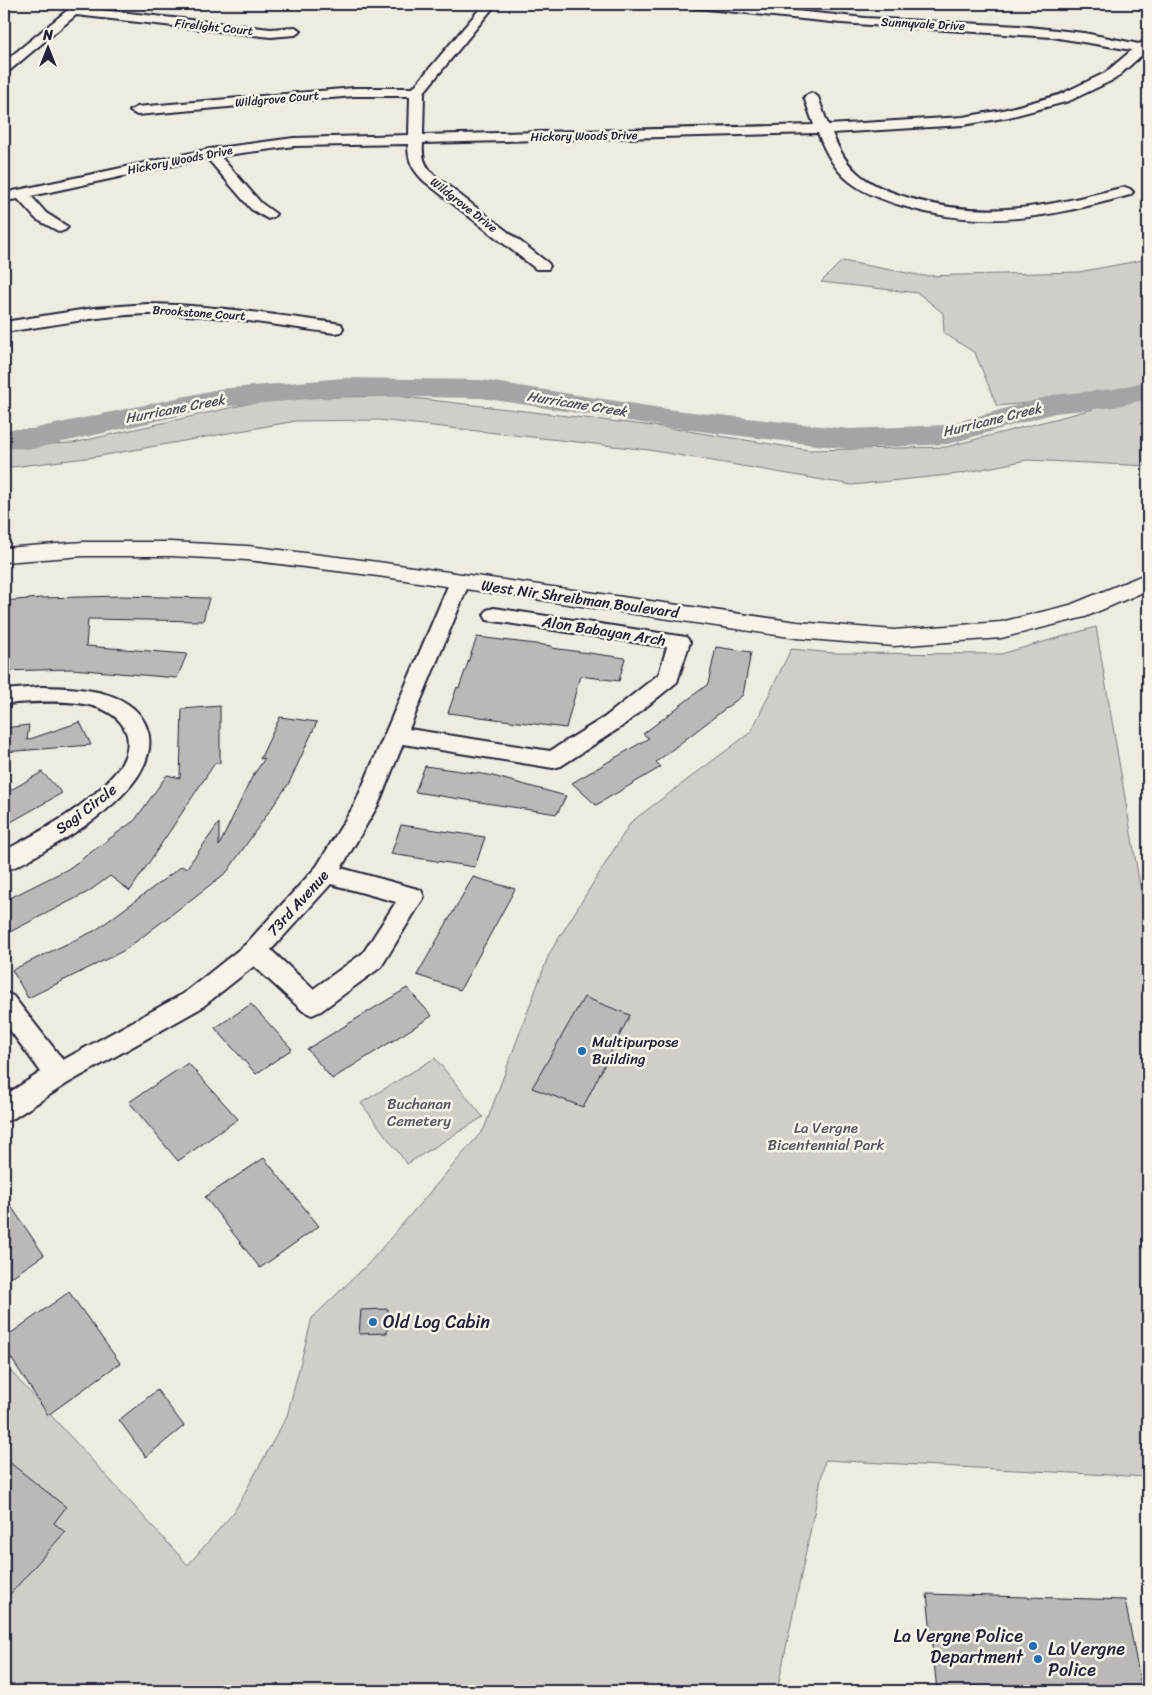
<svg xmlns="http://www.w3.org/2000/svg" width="1152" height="1695" viewBox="0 0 1152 1695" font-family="Sriracha,sans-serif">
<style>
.green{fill:#d1cdc9;stroke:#7a7882}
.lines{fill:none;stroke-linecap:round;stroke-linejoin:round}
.river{fill:#a6a3a6;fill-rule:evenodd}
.building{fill:#bbb8b7;stroke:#22223b}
.minor-casing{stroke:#22223b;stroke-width:4}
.secondary-casing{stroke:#22223b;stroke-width:3}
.minor{fill:#f7f3e8;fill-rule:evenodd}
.secondary{fill:#f7f3e8;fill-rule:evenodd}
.poi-dot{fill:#1f6fb2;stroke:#f7f3e8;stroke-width:2}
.labels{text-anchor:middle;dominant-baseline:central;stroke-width:5;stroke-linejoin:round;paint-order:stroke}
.far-street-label{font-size:12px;fill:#22223b;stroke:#f7f3e8}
.far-water-label{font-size:14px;font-style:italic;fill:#504f60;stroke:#f7f3e8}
.street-label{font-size:15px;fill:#22223b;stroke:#f7f3e8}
.poi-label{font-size:15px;fill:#22223b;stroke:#f7f3e8;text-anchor:start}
.park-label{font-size:15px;fill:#575566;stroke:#f7f3e8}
.near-poi-label{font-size:18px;fill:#22223b;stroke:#f7f3e8;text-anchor:start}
</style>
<rect width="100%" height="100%" fill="#eeebe1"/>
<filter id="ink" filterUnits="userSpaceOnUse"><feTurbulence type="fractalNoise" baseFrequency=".02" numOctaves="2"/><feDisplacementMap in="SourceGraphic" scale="10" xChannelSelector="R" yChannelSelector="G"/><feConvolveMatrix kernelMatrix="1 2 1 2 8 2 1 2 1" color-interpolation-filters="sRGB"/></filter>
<g filter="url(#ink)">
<!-- green -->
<path class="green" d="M1148,259V466L1027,460L958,474L852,485L649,450L379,420L296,421L94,457L4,468V446L73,443L274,398L396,396L662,427L809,450L946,447L1093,409L1076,398L997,406L975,353L944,333L943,313L918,293L821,282L842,261L924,276L1079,272Z
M1096,627L1148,933V1477L825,1460L777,1691H4V1364L188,1565L234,1512L287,1416L312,1318L369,1263L484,1129L549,954L631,822L751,732L791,649L834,653L1001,654Z
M435,1058L483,1117L407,1164L361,1103Z"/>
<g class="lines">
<!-- river -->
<path class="river" d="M343,378L481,380L674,410L849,429L946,425L1053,395L1114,389L1148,381V399L1114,407L1055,413L948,444L849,449L674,428L481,398L343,396L219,407L32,449L4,448V429H32L219,389Z"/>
</g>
<!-- building -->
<path class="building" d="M122,596L209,598L203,621L88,619L86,646L187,654L177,678L72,669L4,671V601L41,598Z
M477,637L552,646V648L625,658L619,681L580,676L566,728L448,713L457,687L459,688Z
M716,647L751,652L743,695L656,762L661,767L596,805L572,783L649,738L643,734L708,684Z
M220,706V763H215L130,891L110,876L88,892L4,935V901L68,869L135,820L167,775L180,778L182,709Z
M280,717L317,722L289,783L227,872L125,950L28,998L12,970L96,930L182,866L186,869L219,823V846L252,777L265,758L260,759Z
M80,722L91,745L4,752V728L29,725L27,740Z
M425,766L489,775L566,796L557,814L415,792Z
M42,772L62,793L4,826V794Z
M401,825L485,837L475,867L391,854Z
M473,877L515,889L460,990L417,975Z
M407,988L432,1016L332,1079L307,1049Z
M584,997L630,1015L583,1107L532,1088Z
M251,1004L292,1049L256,1074L215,1028Z
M188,1063L238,1119L178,1161L129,1102Z
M264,1158L319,1226L260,1268L205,1197Z
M4,1196L44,1255L4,1282Z
M69,1292L120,1363L48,1415L4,1347V1338Z
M388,1309L387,1333L359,1334L361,1310Z
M157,1390L184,1426L146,1457L119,1420Z
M4,1458L66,1507L54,1523L65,1532L4,1601Z
M927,1594L1125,1600L1142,1691H937Z"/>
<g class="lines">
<defs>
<path id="minor" d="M75,4H88L84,8L271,29L295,27L301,31L295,35L271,37L76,15L9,71L4,72V62Z
M484,4H496L424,92L423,135L814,125L804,97L811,93L818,97L828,125L963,117L1003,110L1059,95L1105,73L1132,50L1052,37L841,23L697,8L693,7L691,4H726L865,18L1020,26L1084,33L1139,44L1148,39V54L1144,53L1115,79L1069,101L1009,117L963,125L832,133C848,174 868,185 909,198C986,221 1049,206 1125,187L1130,189L1133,192L1130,195C1049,217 985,231 903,206C857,192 835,179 818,133L423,143C422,158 424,164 434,175L548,263L550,266L548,269H536L424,181C412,169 408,161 408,144L294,146L220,156L261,203L276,214L273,217L268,219L251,209L207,158L31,196L46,213L68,227L65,230L60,232L36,219L18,199L4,201V193L210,149L294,138L409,135L410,96H354L137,115L130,111L137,107L354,88H413Z
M148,304C211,305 273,315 335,323L341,324L343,328L341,332L335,333C273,325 211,313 148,314C99,315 52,326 4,332V322L94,308Z
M460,575L467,576L470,581L409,729L550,751L605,717L659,674L667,647L487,620L484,615L487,610L494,608L686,637L690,642L677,682L621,727L561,766L553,768L403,744L378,805L341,868L421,890L424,897L381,967L321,1011L312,1015L303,1011L254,966L201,1008L68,1083L14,1118L4,1122V1096L41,1072L4,1022V992L13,996L63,1060L183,994L246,944L317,866L355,804L450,581L453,576ZM331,884L396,902L363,953L313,989L271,950Z
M40,687C77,688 135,688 148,731C153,750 144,769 132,784C111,810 80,830 51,847C36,855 21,866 4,871V851C43,830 86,808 115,773C124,763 130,748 127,735C115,692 38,702 4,704V690Z"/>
<path id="secondary" d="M83,542H170L247,546L378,562L797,622L894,630L1001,622L1070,605L1148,573V590L1085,617L1001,638L894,646L797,638L378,576L247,560L170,556H83L4,562V548Z"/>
</defs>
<!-- minor casing -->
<use href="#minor" class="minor-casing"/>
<!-- secondary casing -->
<use href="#secondary" class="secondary-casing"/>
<!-- minor -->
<use href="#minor" class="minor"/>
<!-- secondary -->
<use href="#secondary" class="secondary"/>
</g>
</g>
<!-- markers -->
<g class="poi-dot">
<circle cx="582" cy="1051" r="5"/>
<circle cx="373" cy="1322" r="5"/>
<circle cx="1033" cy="1646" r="5"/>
<circle cx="1038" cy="1659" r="5"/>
</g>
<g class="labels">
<!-- far-street labels -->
<g class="far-street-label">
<text transform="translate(923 24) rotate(3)">Sunnyvale Drive</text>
<text transform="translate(214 27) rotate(6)">Firelight Court</text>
<text transform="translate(277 99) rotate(-5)">Wildgrove Court</text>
<text transform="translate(584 136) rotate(-1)">Hickory Woods Drive</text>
<text transform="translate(180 160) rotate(-11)">Hickory Woods Drive</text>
<text transform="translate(464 205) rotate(38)">Wildgrove Drive</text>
<text transform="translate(199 313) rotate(4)">Brookstone Court</text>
</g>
<!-- far-water labels -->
<g class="far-water-label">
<text transform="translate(577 404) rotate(9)">Hurricane Creek</text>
<text transform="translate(175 409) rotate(-11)">Hurricane Creek</text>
<text transform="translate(992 420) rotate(-14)">Hurricane Creek</text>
</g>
<!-- street labels -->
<g class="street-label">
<text transform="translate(580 599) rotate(8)">West Nir Shreibman Boulevard</text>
<text transform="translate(604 631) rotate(9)">Alon Babayan Arch</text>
<text transform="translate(86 809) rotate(-37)">Sagi Circle</text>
<text transform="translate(298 903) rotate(-48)">73rd Avenue</text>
</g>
<!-- poi labels -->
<g class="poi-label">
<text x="592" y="1042">Multipurpose<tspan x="592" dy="17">Building</tspan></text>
</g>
<!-- park labels -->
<g class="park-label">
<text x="419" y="1104">Buchanan<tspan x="419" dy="17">Cemetery</tspan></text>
<text x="826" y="1128">La Vergne<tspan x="826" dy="17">Bicentennial Park</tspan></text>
</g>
<!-- near-poi labels -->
<g class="near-poi-label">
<text x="383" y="1322">Old Log Cabin</text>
<text x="1023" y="1636" text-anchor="end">La Vergne Police<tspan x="1023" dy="21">Department</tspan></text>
<text x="1048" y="1649">La Vergne<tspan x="1048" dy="21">Police</tspan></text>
</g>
</g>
<!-- margin -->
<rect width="1152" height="1695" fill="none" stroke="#f7f3e8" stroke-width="20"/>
<rect x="10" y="10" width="1132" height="1675" fill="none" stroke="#22223b" stroke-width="2" filter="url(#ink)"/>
<!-- north arrow -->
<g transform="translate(48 48)" stroke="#f7f3e8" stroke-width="4" paint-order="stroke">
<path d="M0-4L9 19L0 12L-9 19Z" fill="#22223b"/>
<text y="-8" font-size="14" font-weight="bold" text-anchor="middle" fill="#22223b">N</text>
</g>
</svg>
